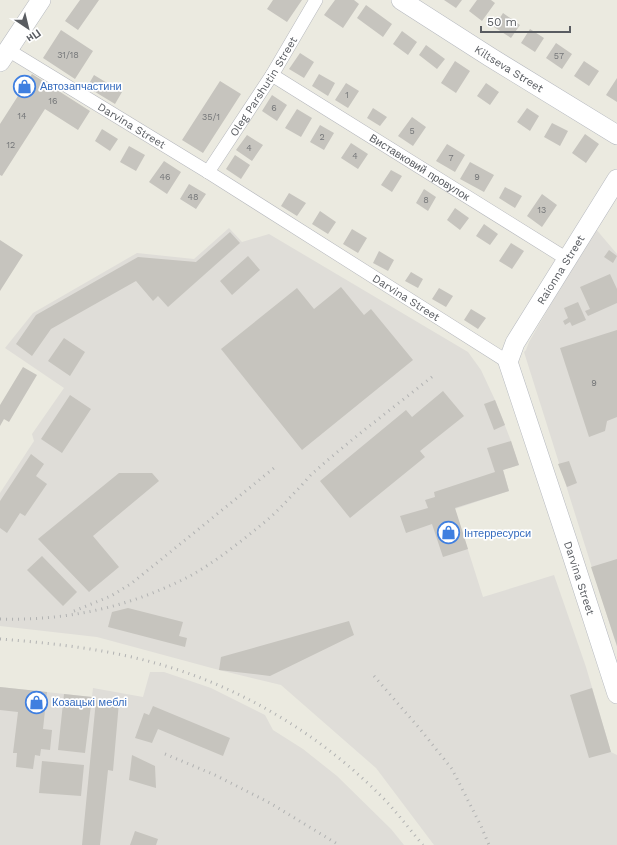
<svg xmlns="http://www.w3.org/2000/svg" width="617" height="845" viewBox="0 0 617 845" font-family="'Work Sans',sans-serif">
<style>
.industrial{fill:#dfddd8}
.building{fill:#c6c4be}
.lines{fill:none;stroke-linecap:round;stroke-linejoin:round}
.street-casing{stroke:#b6b8bd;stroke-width:14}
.secondary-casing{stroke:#b6b9bf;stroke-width:20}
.street{stroke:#fff;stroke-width:13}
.secondary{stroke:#fff;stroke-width:19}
.rail{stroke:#b1b2b2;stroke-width:3;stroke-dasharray:1 5;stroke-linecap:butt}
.labels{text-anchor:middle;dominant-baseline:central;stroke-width:3.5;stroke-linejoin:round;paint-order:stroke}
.number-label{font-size:9px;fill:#747678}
.street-label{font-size:11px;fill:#595c61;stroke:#fff}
.shop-label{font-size:11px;fill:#366cbe;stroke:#fff;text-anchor:start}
</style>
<rect width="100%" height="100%" fill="#ebeae0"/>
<!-- industrial -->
<path class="industrial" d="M229,228L242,242L269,234L468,352L481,370L495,400L511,441L519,465L503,470L509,491L455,509L483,597L554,575L586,667L611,752L617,755V845H434L376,768L281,685L219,670L97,637L0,626V493L34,441L32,434L64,388L5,348L33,313L137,253L194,259Z
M595,228L617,254V647L524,352L526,350L529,342Z
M150,672H164L211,688L265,715L273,730L303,749L337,776L391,829L404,845H0V687L92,697L93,688L143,697Z"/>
<!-- building -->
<path class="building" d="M80,0H99L78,30L65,21Z
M273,0H302L287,22L267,9Z
M335,0H354L359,4L343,28L324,15Z
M444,0H462L456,8Z
M477,0H491L495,3L482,21L469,11Z
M366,5L392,24L383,37L357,18Z
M503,13L520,25L511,38L494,27Z
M530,29L544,38L535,52L521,43Z
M61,30L93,51L75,79L43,58Z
M402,31L417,42L408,55L393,44Z
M556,43L572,54L562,69L546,58Z
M426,45L445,59L437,69L419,55Z
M300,53L314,62L304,78L289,69Z
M455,61L470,71L456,93L441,83Z
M584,61L599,71L589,86L574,76Z
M32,74L90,111L78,130L45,109L2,176L0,175V124Z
M319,74L335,83L328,96L312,86Z
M94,75L122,92L115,104L87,87Z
M617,78V102L606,95Z
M220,81L241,94L203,153L182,140Z
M346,83L359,91L348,108L335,100Z
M486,83L499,92L490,105L477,96Z
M272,95L287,105L277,121L262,111Z
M373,108L387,117L380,126L367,118Z
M527,108L539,116L530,131L517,122Z
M297,109L312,118L301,137L285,128Z
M412,117L426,127L413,146L398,136Z
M552,123L568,131L560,146L544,137Z
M320,125L334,133L324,150L310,142Z
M102,129L118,139L110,151L95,141Z
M585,134L599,144L586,163L572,153Z
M247,135L263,145L252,161L236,150Z
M351,143L368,154L358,169L341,158Z
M447,144L465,155L455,172L436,161Z
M129,146L145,155L136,171L120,162Z
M235,155L250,165L241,179L226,169Z
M164,161L181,172L167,194L149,182Z
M470,162L494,175L484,192L460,179Z
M391,170L402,176L392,192L381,185Z
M189,184L206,194L196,209L180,199Z
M505,187L522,196L515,208L499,198Z
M424,189L436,197L428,211L416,203Z
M289,193L306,203L297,216L281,206Z
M542,194L557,205L542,227L527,216Z
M455,208L469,218L460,230L447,220Z
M320,211L336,222L328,234L312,224Z
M484,224L498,234L490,245L476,236Z
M352,229L367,238L358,253L343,244Z
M230,232L240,243L168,307L158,296L153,301L136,281L51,329L32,356L16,344L36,315L138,257L196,262Z
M0,240L23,255L0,291Z
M511,243L524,251L512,269L499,261Z
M609,250L617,256L613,263L604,257Z
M379,251L394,260L388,271L373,263Z
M248,256L260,270L232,295L220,281Z
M411,272L423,279L418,288L405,281Z
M610,274L617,289V303L588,316L585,311L590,309L580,287Z
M341,287L364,315L371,309L413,360L302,450L221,349L297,288L314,309Z
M439,288L453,296L446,307L432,299Z
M578,302L586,320L572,326L570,322L565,325L563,321L568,318L564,308Z
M471,309L486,318L478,329L464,320Z
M617,330V417L607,421L605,431L589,437L560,348Z
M64,338L85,352L70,376L48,361Z
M23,367L37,375L9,422L4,419L0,426V405Z
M443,391L464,416L420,451L425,457L350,518L320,481L406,410L412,417Z
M70,395L91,409L62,453L41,439Z
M495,400L505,425L494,430L484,404Z
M511,441L519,465L503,470L509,491L455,508L468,549L443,557L432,524L406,533L400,516L428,508L425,500L435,497L434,492L495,472L487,448Z
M31,454L44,464L36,476L47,484L25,516L20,513L7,533L0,528V501Z
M569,461L577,483L567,487L558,464Z
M119,473H152L159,481L93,536L119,567L89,592L38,539Z
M42,556L77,592L63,606L27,570Z
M617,559V646L591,567Z
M128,608L183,622L179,636L187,638L185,647L108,627L112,612Z
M349,621L354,635L270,676L219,670L221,657Z
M0,687L47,692L43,729L52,730L50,750L41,749L40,756L35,755L33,769L16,767L17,753H13L18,712L0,710Z
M592,688L611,752L589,758L570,695Z
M64,694L92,697L85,753L58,750Z
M96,700L119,702L113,771L108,770L100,845H82Z
M153,706L230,738L223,756L158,729L152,743L135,738L144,713L149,715Z
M132,755L155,766L156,788L129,780Z
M42,761L84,765L81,796L39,793Z
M135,831L158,839L156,845H130Z"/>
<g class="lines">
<defs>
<g id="street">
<path id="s1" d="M8,50L208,172L508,362"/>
<path id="s2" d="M272,75L567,259"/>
<path id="s3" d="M208,172L272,75L316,0"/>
</g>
<g id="secondary">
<path id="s4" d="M401,0L490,57L617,135"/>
<path d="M0,62L41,0"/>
<path id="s5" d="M617,179L515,343L508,362L570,549L617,694"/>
</g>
</defs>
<!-- street casing -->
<use href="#street" class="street-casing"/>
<!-- secondary casing -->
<use href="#secondary" class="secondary-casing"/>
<!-- street -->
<use href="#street" class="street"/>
<!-- secondary -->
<use href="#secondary" class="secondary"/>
<!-- rail -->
<path class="rail" d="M74,611L111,596L132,583L274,468
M0,619C67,621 130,607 190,576C215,562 239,543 261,525C274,515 285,503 296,491C302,486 307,478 313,473C351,439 393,408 433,376
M0,639C51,643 106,649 155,663C241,686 324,737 386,801C399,815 410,830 423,845
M374,676L420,729L452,769L481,826L489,845
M165,754L215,775L270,803L339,845"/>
</g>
<!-- icons -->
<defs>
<symbol id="shop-ring" viewBox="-11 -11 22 22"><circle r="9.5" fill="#fff" stroke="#3f7fe0" stroke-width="1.5"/><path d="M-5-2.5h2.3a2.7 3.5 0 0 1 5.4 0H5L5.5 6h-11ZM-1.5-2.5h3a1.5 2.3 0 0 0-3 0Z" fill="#3f7fe0"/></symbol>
</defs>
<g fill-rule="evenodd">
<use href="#shop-ring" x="12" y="74" width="25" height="25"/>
<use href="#shop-ring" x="436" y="520" width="25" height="25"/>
<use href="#shop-ring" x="24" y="690" width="25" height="25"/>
</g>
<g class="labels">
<!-- number labels -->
<g class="number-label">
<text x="68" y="55">31/18</text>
<text x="559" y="56">57</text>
<text x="347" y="95">1</text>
<text x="53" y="101">16</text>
<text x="274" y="108">6</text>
<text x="22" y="116">14</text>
<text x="211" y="117">35/1</text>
<text x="412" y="131">5</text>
<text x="322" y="137">2</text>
<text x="11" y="145">12</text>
<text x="249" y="148">4</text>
<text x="355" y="156">4</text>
<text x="451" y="158">7</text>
<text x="165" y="177">46</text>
<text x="477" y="177">9</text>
<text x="193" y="197">48</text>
<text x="426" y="200">8</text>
<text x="542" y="210">13</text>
<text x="594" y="383">9</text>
</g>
<!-- street labels -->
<g class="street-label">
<text stroke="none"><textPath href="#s4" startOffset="128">Kiltseva Street</textPath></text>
<text stroke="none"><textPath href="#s3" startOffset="102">Oleg Parshutin Street</textPath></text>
<text stroke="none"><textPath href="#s1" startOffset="145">Darvina Street</textPath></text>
<text stroke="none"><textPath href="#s2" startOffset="174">Виставковий провулок</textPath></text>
<text transform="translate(561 270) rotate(-58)">Raionna Street</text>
<text stroke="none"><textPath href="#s1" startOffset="469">Darvina Street</textPath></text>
<text stroke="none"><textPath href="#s5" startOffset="441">Darvina Street</textPath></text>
</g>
<!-- shop labels -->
<g class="shop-label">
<text x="40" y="86">Автозапчастини</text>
<text x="464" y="533">Інтерресурси</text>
<text x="52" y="702">Козацькі меблі</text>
</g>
</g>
<!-- north arrow -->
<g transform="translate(28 28) rotate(145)" stroke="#ffffff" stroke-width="3" paint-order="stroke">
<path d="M0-3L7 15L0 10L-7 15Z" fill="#595c61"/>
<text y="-6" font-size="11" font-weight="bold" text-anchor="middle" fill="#595c61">Пн</text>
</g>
<!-- scale -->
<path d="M481 26v6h89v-6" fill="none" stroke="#595c61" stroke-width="2"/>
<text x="487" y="26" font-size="12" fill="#595c61" stroke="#ffffff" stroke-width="3" paint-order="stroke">50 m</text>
</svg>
